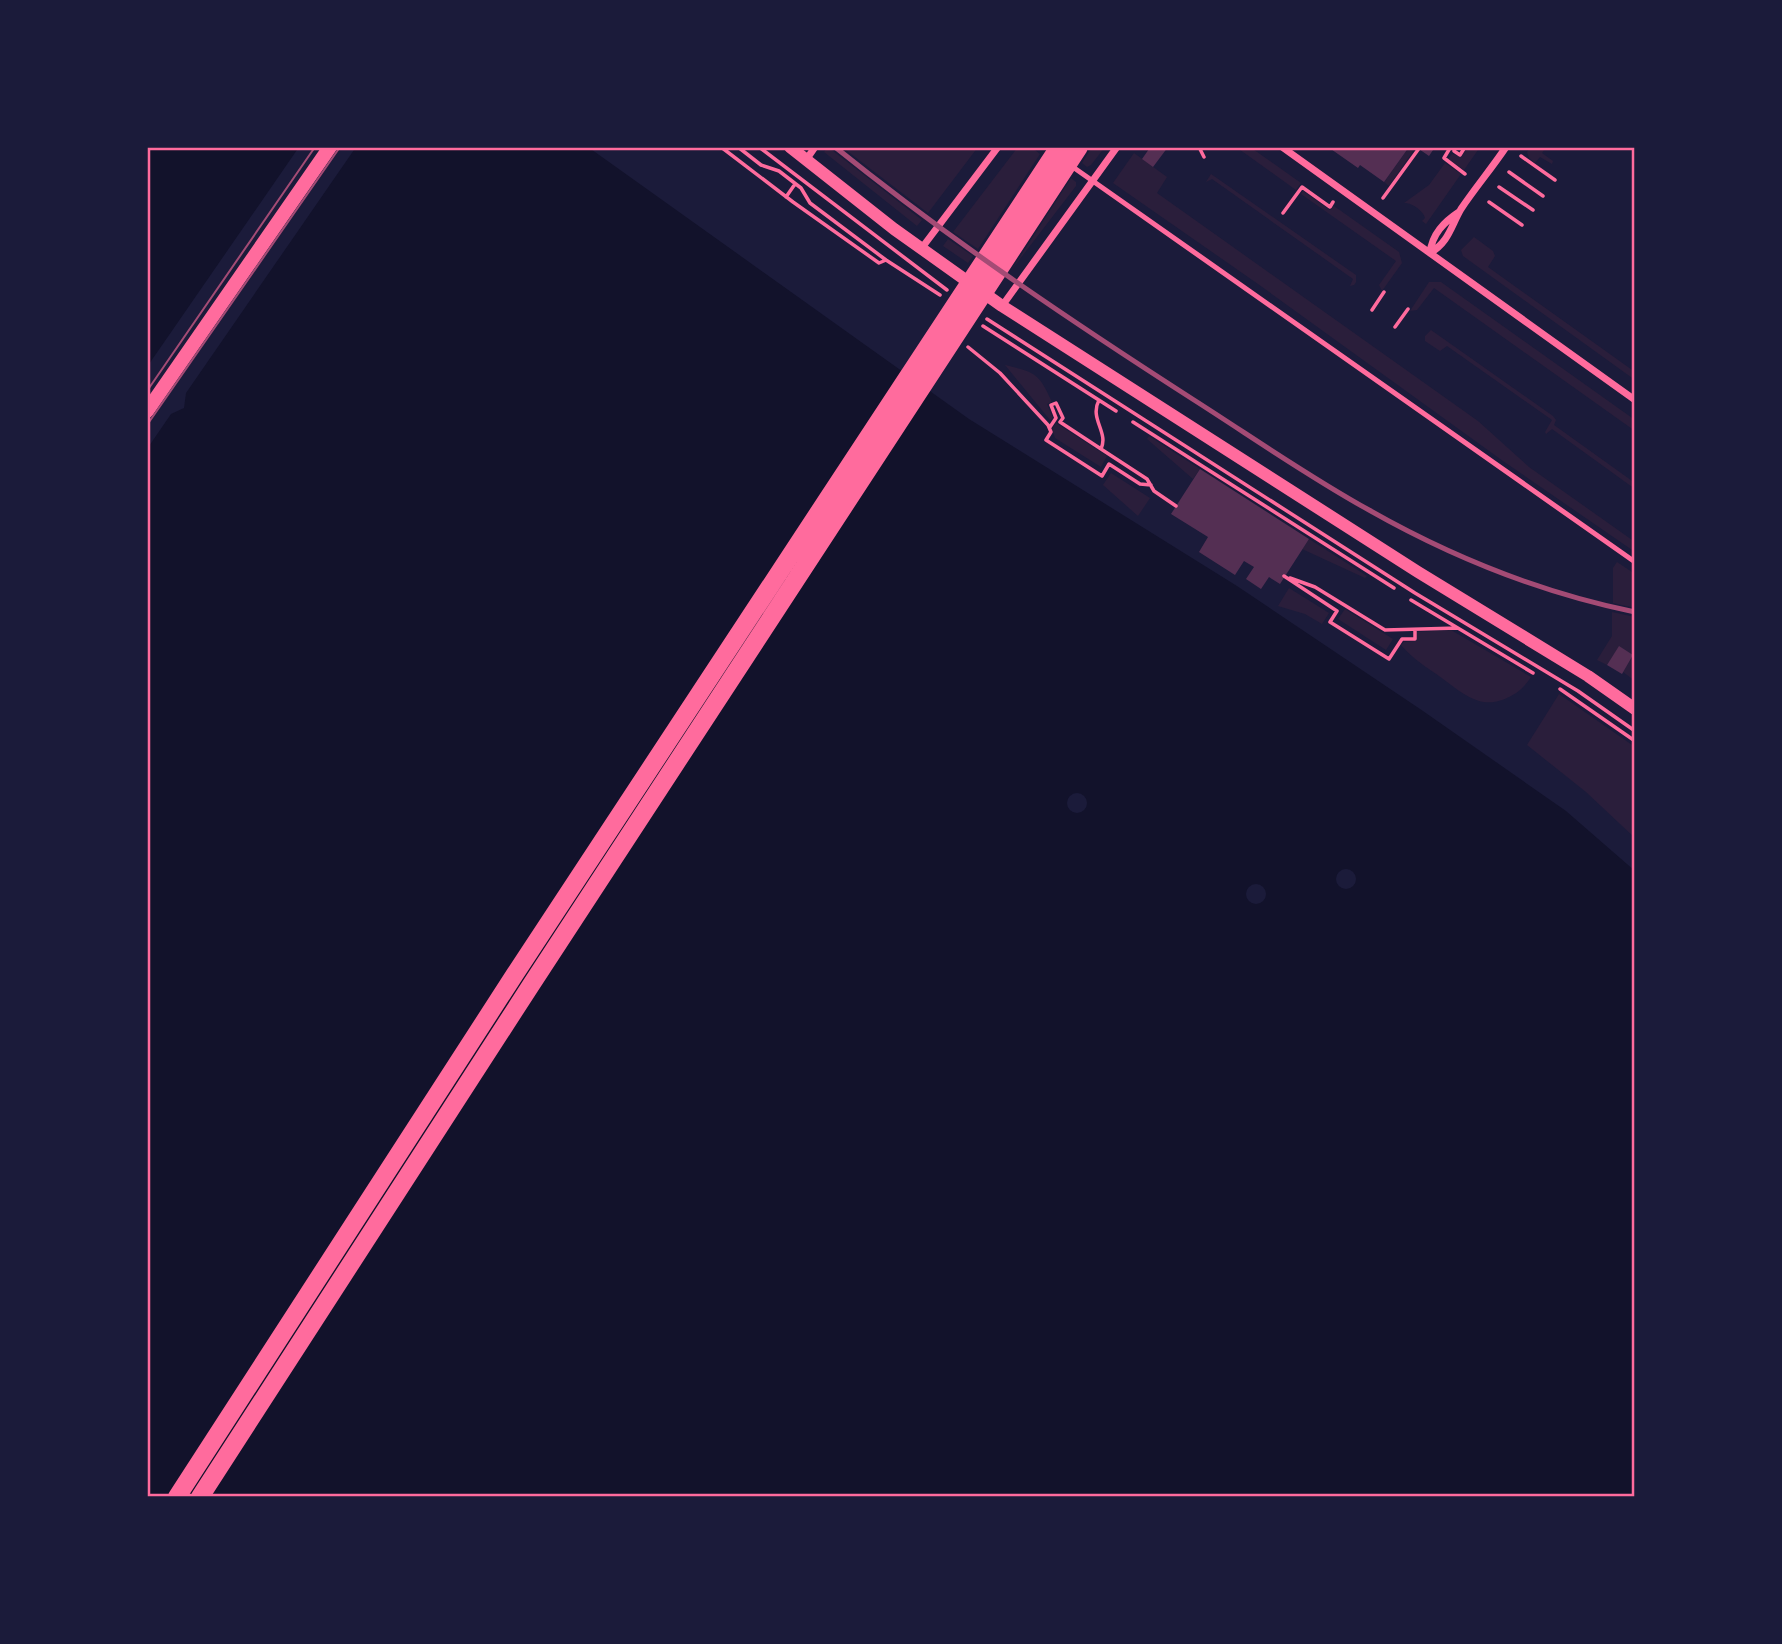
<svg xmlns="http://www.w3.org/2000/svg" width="1782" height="1644" viewBox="0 0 1782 1644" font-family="'Archivo Narrow',sans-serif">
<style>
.green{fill:#2a1e3b}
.water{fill:#12122b}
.pier{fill:#1b1b3a}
.building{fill:#542f53}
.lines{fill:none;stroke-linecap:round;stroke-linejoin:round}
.path{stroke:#ff6b9d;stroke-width:3.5}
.service{stroke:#ff6b9d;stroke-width:5}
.minor{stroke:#ff6b9d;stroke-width:7}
.tertiary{stroke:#ff6b9d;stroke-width:12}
.secondary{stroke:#ff6b9d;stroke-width:14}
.primary{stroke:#ff6b9d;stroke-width:18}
.tram{stroke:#a44b75;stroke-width:2}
.rail{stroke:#a44b75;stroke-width:5}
.neatline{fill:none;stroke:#ff6b9d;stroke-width:2.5}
</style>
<rect width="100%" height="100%" fill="#1b1b3a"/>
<!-- green -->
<path class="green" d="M828,147L922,220L917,226L824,152Z
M842,147H978L928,213Z
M1018,147H1031L1040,154L978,249L953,232Z
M1092,147H1105L1091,165L1087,167L1082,163Z
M1236,147H1250L1301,183L1296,190Z
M1409,147H1416L1389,186L1384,182Z
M1468,147H1480L1464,170L1448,159L1452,154L1461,157Z
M1531,147H1546L1542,153L1553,161L1552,164L1540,157L1535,163L1529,158L1527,152Z
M1134,153L1167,177L1157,193L1478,421L1529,467L1635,542V552L1503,461L1258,284L1113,183Z
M1445,163L1461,174L1426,224L1422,221L1425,218C1424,211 1411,202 1404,203L1429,185Z
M1211,174L1356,275V282L1354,285L1350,286L1353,279L1212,179L1206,182Z
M1071,178L1076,182V186L1010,272Z
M1303,191L1330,210L1334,206L1399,252L1402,263L1382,291L1379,285L1396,261L1301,194Z
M1474,237L1493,251L1495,256L1488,267L1635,372V380L1463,256L1461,250Z
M948,239L973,256L968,263L943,246Z
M1429,282H1441L1635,420V431L1434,288L1417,310L1410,311Z
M1431,330L1553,416L1556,420L1554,425L1635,483V489L1552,429L1546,434L1545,432L1552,420L1447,346L1440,351L1425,341V336Z
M1005,365C1035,372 1039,373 1052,402L1047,404L1053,418L1050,420Z
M1056,423L1107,456L1101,467L1055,438L1052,429Z
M1149,436L1200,469L1193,479L1147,439Z
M1111,473L1150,498L1138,516L1103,485Z
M1309,539L1367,576L1365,578L1302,549Z
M1617,562L1635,574V608L1613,603V568Z
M1289,588L1329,613L1322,624L1305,614L1278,606Z
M1345,609L1393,639L1386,650L1338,619Z
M1612,612L1635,617V681L1623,672L1633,655L1619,647L1607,665L1597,660L1612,636Z
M1451,630L1531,677C1523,689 1516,695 1502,700C1477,709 1459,690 1439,676C1426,667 1412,658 1401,645L1404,642L1417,641V632Z
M1559,694L1635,747V838L1586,792L1527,745Z"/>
<!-- water -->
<path class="water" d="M147,147H588L969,419L1237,586L1423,711L1566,811L1635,871V1497H147Z"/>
<!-- pier -->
<path class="pier" d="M299,147H356L186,393L184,408L171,414L147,449V367Z
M1067 803a10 10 0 1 1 20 0a10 10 0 1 1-20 0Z
M1336 879a10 10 0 1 1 20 0a10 10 0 1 1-20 0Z
M1246 894a10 10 0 1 1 20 0a10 10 0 1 1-20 0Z"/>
<!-- building -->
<path class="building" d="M1146,147H1168L1153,167L1142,159L1149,149Z
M1328,147H1409L1384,182L1360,165L1358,168Z
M1416,147H1435L1429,156Z
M1200,469L1309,539L1280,584L1269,577L1261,589L1246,579L1254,567L1244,561L1235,575L1199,552L1208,537L1171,514Z
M1619,646L1633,655L1622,674L1607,665Z"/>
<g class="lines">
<!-- path -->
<path class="path" d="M721,147L793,202L879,263L886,260
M738,147L761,165L779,171L801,188L810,203L886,260L940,295
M759,147L947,290
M1199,147L1204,157
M1450,148L1444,158L1465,174
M1454,151L1460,155L1465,147
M1521,156L1555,180
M1509,172L1543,196
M1499,187L1533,210
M786,197L795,184
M1383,198L1420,147
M1489,202L1522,225
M1283,213L1302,187L1330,207L1333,202
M1372,310L1384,292
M987,319L1415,593L1578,691L1635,731
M983,326L1116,411
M1395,327L1408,309
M968,347L1000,373L1048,425L1051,432L1046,440L1102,476L1109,464L1140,484L1151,485
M1133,422L1394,588
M1050,427L1056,418L1051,405L1056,403L1063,418L1060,422L1101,449C1109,432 1089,419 1099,400
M1101,449L1147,479L1154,491L1176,506
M1284,576L1337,611L1330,622L1389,659L1402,639H1415V630
M1290,578L1315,587L1385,630L1458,628
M1411,600L1533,673
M1560,689L1635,741"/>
<!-- service -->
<path class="service" d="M1070,165L1635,562"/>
<!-- minor -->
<path class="minor" d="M1282,147L1635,400
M806,160L815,147
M921,249L998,147
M1430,253C1449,242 1451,226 1461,209C1475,188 1492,168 1506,147
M1430,253C1432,234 1444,222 1459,212
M1002,306L1117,147"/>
<!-- tertiary -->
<path class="tertiary" d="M790,147L894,229L1002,306L1418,572L1588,676L1635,709"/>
<!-- secondary -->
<path class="secondary" d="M147,411L330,147"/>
<!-- primary -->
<path class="primary" d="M177,1497L515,974L1059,147
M200,1497L531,985L1079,147"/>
<!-- tram -->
<path class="tram" d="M147,391L315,147
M147,425L340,147"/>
<!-- rail -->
<path class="rail" d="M835,147C949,239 1071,321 1194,400C1252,437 1309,477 1369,510C1452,557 1542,593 1635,612"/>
</g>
<!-- border -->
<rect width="1782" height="1644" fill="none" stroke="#1b1b3a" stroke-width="298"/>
<rect x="149" y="149" width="1484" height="1346" class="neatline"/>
</svg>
